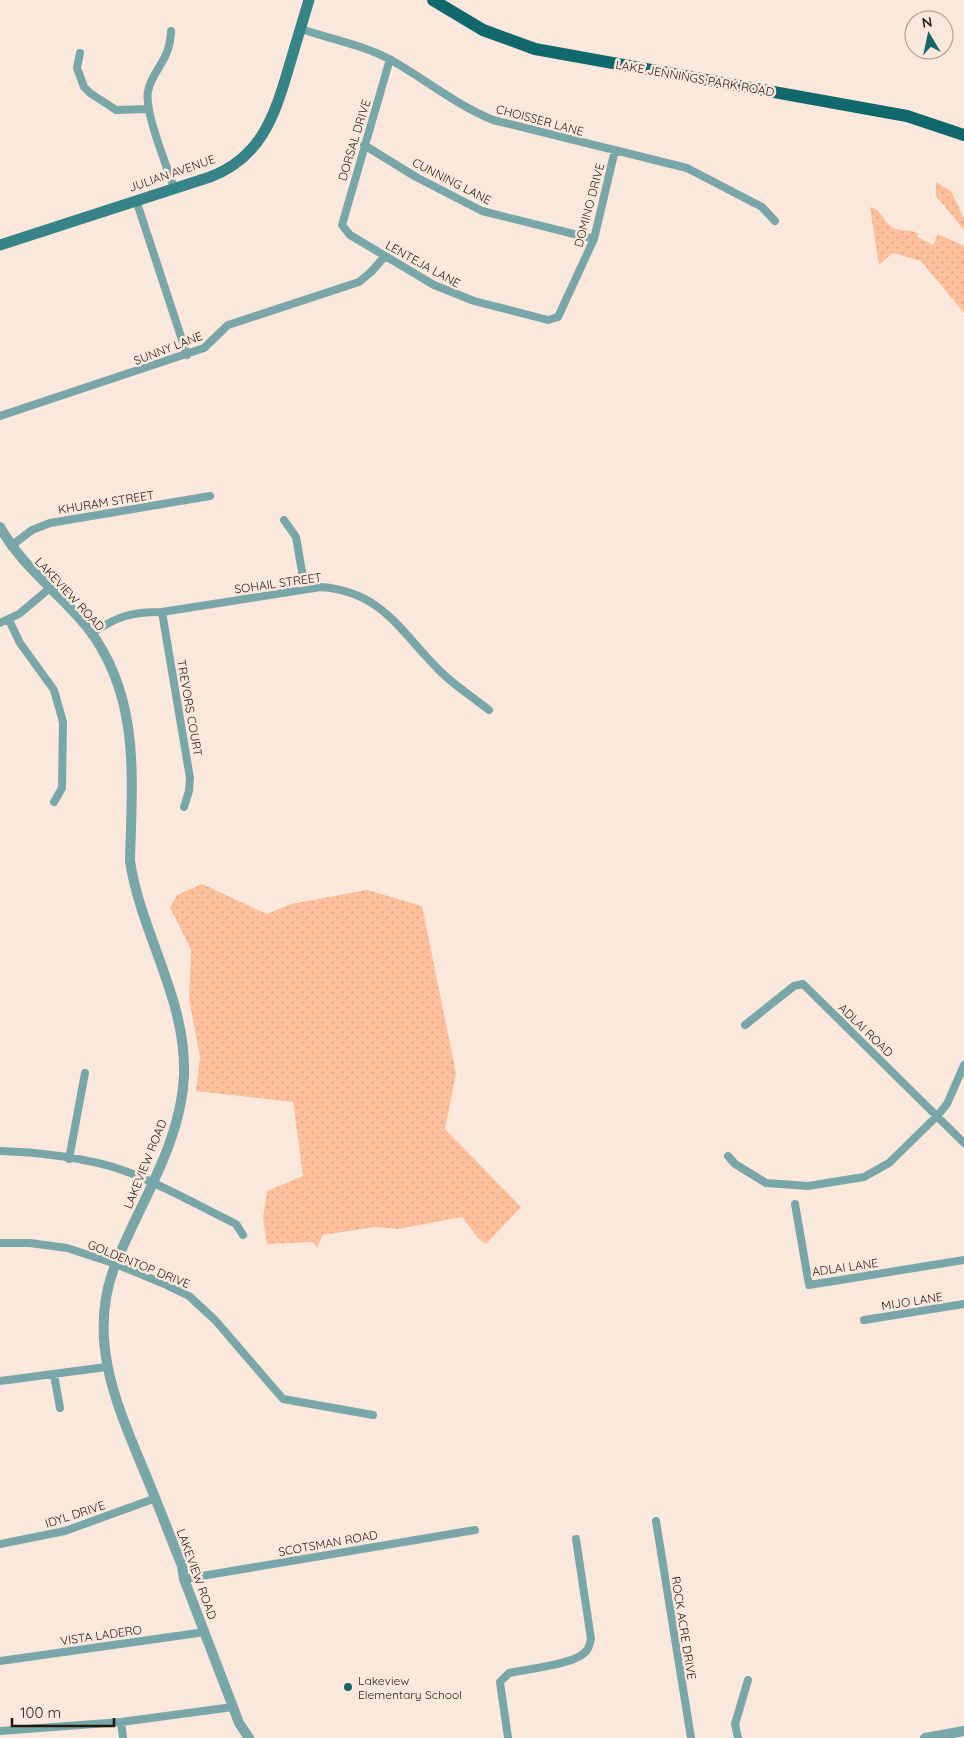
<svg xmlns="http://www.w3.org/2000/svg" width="964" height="1738" viewBox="0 0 964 1738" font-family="Quicksand,sans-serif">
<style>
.grass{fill:url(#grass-dots)}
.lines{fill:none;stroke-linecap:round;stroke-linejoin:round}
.minor{stroke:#78a6a9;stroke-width:8}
.tertiary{stroke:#78a6a9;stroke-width:10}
.secondary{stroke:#368488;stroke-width:11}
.primary{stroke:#11686c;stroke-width:12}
.poi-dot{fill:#166569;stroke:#fbe8dc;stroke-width:2}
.labels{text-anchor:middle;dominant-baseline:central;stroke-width:5;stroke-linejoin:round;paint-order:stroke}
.street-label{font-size:12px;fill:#241912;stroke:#fbe8dc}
.poi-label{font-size:12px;fill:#241912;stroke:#fbe8dc;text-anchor:start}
</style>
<defs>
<pattern id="grass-dots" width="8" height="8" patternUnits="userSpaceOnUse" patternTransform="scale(1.25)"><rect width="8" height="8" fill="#fdc09b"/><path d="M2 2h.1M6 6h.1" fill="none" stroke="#d9a484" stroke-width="1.8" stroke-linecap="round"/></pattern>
</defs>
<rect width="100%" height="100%" fill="#fbe8dc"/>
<!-- grass -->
<path class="grass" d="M936,182L951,191L964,219V230L936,196Z
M870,207C882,210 884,222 892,227C900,233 911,228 918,234L917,237L933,245L938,234L964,246V313L921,261L893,253L879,265Z
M202,884L267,914L291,904L367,890L422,906L456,1073L445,1129L521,1207L486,1244L478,1238L462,1217L398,1229L375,1227L323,1235L317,1248L313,1242L267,1244L263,1218L267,1191L303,1176L293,1102L196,1091L200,1057L189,999L191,950L170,907L177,895Z"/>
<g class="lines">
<!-- minor -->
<path class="minor" d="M301,29C330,39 364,45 391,60C425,79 456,105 493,120L687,168L762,207L775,221
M171,31C170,62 153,68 148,91C144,112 167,166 174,188
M80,53L77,68L84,87L90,93L116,110L148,109
M390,59L342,225L350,235L434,285L474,301L548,320L558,317L594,239L615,150
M364,145L416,177L482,211L594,239
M136,200L187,355
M0,416L204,348L228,325L359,282L371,272L385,256
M284,520L296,537L305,589
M11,546L32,530L50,523L210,496
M162,612L190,778L189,791L184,807
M9,620L20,643L54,690L63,722L62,788L54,802
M0,623L19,614L50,588
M91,634C117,616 131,612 162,612L321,587C385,592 401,634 443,674C457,687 474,698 489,710
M745,1025L794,986L803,984L964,1143
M0,1151C37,1152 90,1158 125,1171C163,1185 199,1206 236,1224L243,1235
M728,1156L735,1164L766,1183L808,1186L864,1177L889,1163L938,1115L947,1104L964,1065
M69,1159L85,1073
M795,1204L809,1285L964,1260
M0,1243H30L67,1248L116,1264L162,1283L189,1296L215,1320L283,1399L373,1415
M864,1320L964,1304
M54,1375L60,1408
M0,1381L106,1367
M656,1521L691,1738
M0,1544L65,1531L156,1498
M184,1579L475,1530
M0,1661L205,1632
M121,1722L123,1738
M0,1731L121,1722L233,1707
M508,1738L500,1682L509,1673C526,1669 577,1665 587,1650C589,1648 590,1643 591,1639L576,1539
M738,1738L735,1724L748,1680"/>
<!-- tertiary -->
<path class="tertiary" d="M0,527C22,567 59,592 87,627C141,696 132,778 130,861C141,934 187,1000 184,1076C181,1143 140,1203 116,1263C85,1339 118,1408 147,1478C159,1507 170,1536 182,1566L184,1579L233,1707L239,1723L249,1738
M925,1738L964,1731"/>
<!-- secondary -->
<path class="secondary" d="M0,245L210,177C260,158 274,118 288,70C295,47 302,24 309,0"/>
<!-- primary -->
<path class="primary" d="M433,0L483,30L535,49L907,116L964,135"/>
</g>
<!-- markers -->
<circle class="poi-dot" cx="348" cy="1687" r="5"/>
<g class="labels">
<!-- street labels -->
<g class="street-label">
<text transform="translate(695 78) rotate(10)">LAKE JENNINGS PARK ROAD</text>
<text transform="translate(540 120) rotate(15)">CHOISSER LANE</text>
<text transform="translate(354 140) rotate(-73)">DORSAL DRIVE</text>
<text transform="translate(172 173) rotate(-19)">JULIAN AVENUE</text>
<text transform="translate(452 181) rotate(27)">CUNNING LANE</text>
<text transform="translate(589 205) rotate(-75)">DOMINO DRIVE</text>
<text transform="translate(423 264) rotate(29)">LENTEJA LANE</text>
<text transform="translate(168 348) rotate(-21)">SUNNY LANE</text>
<text transform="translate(106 502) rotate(-9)">KHURAM STREET</text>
<text transform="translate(278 583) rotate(-8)">SOHAIL STREET</text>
<text transform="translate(70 594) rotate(47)">LAKEVIEW ROAD</text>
<text transform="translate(190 708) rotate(80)">TREVORS COURT</text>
<text transform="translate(866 1030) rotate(44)">ADLAI ROAD</text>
<text transform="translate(145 1164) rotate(-68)">LAKEVIEW ROAD</text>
<text transform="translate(139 1264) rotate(22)">GOLDENTOP DRIVE</text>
<text transform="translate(845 1267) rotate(-8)">ADLAI LANE</text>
<text transform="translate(912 1301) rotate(-9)">MIJO LANE</text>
<text transform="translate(75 1514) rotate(-18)">IDYL DRIVE</text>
<text transform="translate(328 1543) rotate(-10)">SCOTSMAN ROAD</text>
<text transform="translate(197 1574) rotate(70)">LAKEVIEW ROAD</text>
<text transform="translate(684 1628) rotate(81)">ROCK ACRE DRIVE</text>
<text transform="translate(101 1635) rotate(-8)">VISTA LADERO</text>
</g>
<!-- poi labels -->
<g class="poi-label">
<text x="358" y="1680">Lakeview<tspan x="358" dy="14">Elementary School</tspan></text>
</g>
</g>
<!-- north arrow -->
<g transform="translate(929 35) rotate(351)"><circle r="24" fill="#fbe8dc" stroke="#a5958b"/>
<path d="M0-4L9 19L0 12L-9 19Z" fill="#166569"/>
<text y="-8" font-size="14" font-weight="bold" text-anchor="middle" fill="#241912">N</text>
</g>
<!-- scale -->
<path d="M12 1718v8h102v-8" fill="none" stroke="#241912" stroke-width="2.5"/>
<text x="20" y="1718" font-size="15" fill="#241912" stroke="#fbe8dc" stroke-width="4" paint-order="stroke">100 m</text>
</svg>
